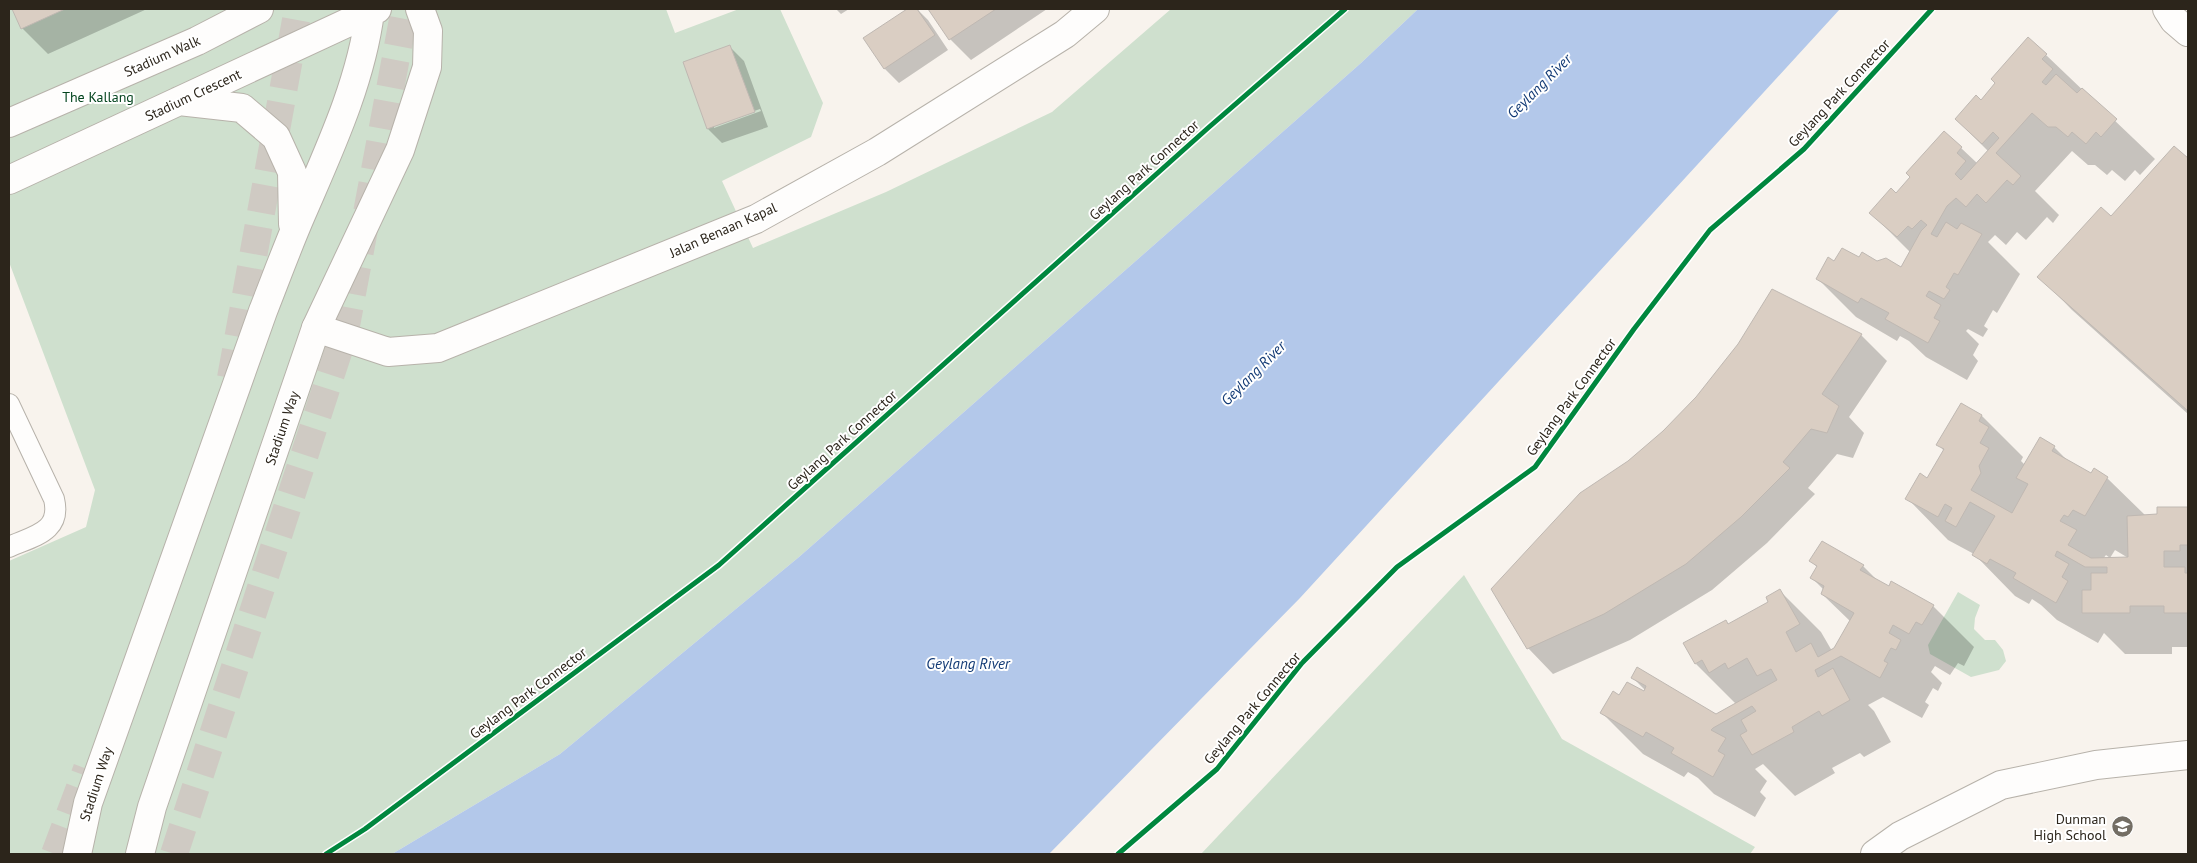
<svg xmlns="http://www.w3.org/2000/svg" width="2197" height="863" viewBox="0 0 2197 863" font-family="'PT Sans',sans-serif">
<style>
.green{fill:#cfe0ce}
.water{fill:#b3c8ea}
.shadow{fill:#0003;fill-rule:evenodd}
.building{fill:#dacec3;stroke:#bfb8b2}
.lines{fill:none;stroke-linecap:round;stroke-linejoin:round}
.highway-tunnel{stroke:#cfcac3;stroke-width:28;stroke-dasharray:28 14;stroke-linecap:butt}
.lane-casing{stroke:#b7b2aa;stroke-width:22}
.street-casing{stroke:#b7b2aa;stroke-width:30}
.secondary-casing{stroke:#b7b2aa;stroke-width:30}
.lane{stroke:#fefdfc;stroke-width:20}
.street{stroke:#fefdfc;stroke-width:28}
.secondary{stroke:#fefdfc;stroke-width:28}
.cycleway-casing{stroke:#fff;stroke-width:8}
.cycleway{stroke:#00873e;stroke-width:5}
.labels{text-anchor:middle;dominant-baseline:central;stroke-width:4;stroke-linejoin:round;paint-order:stroke}
.street-label{font-size:14px;fill:#2c251b;stroke:#fff}
.park-label{font-size:14px;fill:#03441e;stroke:#fff}
.poi-label{font-size:14px;fill:#2c251b;stroke:#fff;text-anchor:end}
.water-label{font-size:15px;font-style:italic;fill:#123a75;stroke:#fff}
</style>
<rect width="100%" height="100%" fill="#f8f3ed"/>
<!-- green -->
<path class="green" d="M9,9H666L675,33L739,9H780L823,103L811,137L722,181L753,248L886,192L1052,112L1171,9H1418L1361,63L799,557L560,754L392,854H9V561L86,527L95,490L9,262Z
M1464,575L1562,739L1755,847L1750,854H1201Z
M1958,592L1980,605L1975,618L1974,629L1985,640H1995L2003,650L2006,661L1999,670L1971,677L1930,654L1928,645Z"/>
<!-- water -->
<path class="water" d="M1418,9H1840L1300,598L1049,854H392L560,754L799,557L1361,63Z"/>
<!-- shadow -->
<path class="shadow" d="M13,9H147L48,54L22,28Z
M836,9H849L841,14Z
M909,9H917L928,20L948,50L899,83L885,69L865,39Z
M929,9H1047L971,60L950,39Z
M730,47L744,61L768,127L722,143L708,129L685,63ZM760,109L761,111L714,128V125Z
M2046,55L2155,159L2140,175L2135,170L2125,181L2112,170L2107,175L2095,165H2088L2072,151L2035,191L2059,215L2053,223L2047,217L2026,240L2017,232L2006,245L1995,235L1988,242L2020,274L1997,313L1993,310L1984,326L1988,329L1983,337L1968,329L1966,331L1979,344L1973,355L1978,361L1967,380L1926,357L1909,341L1900,336L1897,341L1856,317L1817,278L1835,263L1859,259L1901,268L1910,252L1871,213L1897,195L1944,132L1977,163L1988,151L1956,119Z
M2174,148L2188,160V414L2072,310L2039,276L2111,218Z
M1773,291L1861,335L1887,361L1849,417L1864,433L1853,458L1837,454L1808,488L1815,494L1767,543L1712,590L1630,640L1553,674L1528,648L1628,462L1664,432L1697,398L1739,344Z
M1961,404L1982,416L2023,457L2021,461L2025,465L2040,439L2054,447L2069,462L2092,475L2107,478L2146,516L2158,515V509L2188,508V647H2172V654H2125L2104,633L2098,643L2057,620L2041,605L2032,599L2029,604L2015,596L1974,554L1948,540L1907,498L1927,479L1944,451L1938,444ZM2115,550L2130,559H2103L2106,555L2110,558Z
M1811,561L1863,566L1880,583L1933,606L1974,647L1964,666L1958,663L1950,675L1935,666L1931,672L1942,683L1938,691L1933,688L1925,702L1929,705L1922,718L1883,697L1868,705L1874,711L1891,742L1864,757L1860,753L1832,768L1835,773L1795,796L1763,764L1755,769L1767,781L1760,792L1766,798L1755,817L1714,794L1698,778L1688,772L1684,777L1643,754L1602,713L1620,697L1644,693L1645,690L1632,677L1716,715L1736,704L1696,664L1725,621L1729,625L1769,602L1780,591L1821,632L1832,651L1835,649L1851,622L1822,594L1824,590L1812,578L1817,567Z"/>
<!-- building -->
<path class="building" d="M12,9H65L21,29Z
M907,9H917L935,35L884,69L863,38Z
M928,9H996L949,40Z
M2028,37L2047,54L2042,59L2053,69L2042,82L2046,85L2056,74L2077,93L2082,88L2117,119L2101,137L2096,132L2086,144L2072,132L2068,137L2056,127H2048L2032,113L1996,153L2021,176L2013,185L2007,180L1986,203L1977,194L1966,207L1956,198L1947,206L1931,234L1937,237L1946,222L1957,229L1961,223L1982,234L1958,275L1954,273L1946,287L1950,290L1944,299L1929,291L1926,296L1941,305L1934,318L1940,321L1928,343L1885,319L1889,313L1861,298L1858,303L1816,279L1828,257L1834,261L1842,248L1859,257L1862,252L1877,261L1886,258L1901,267L1921,231L1927,225L1921,220L1912,229L1908,226L1897,237L1869,213L1891,188L1896,193L1910,177L1906,173L1944,131L1962,147L1957,153L1966,161L1955,174L1961,180L1999,138L1993,132L1982,144L1955,119L1976,95L1981,100L1995,83L1991,79Z
M730,45L755,112L707,129L683,62Z
M2174,146L2188,158V411L2037,277L2101,207L2111,216Z
M1772,289L1862,334L1822,394L1839,406L1827,433L1811,429L1783,462L1790,468L1741,517L1686,564L1604,614L1527,649L1491,589L1580,493L1628,461L1663,431L1696,397L1738,344Z
M1961,403L1982,415L1979,421L1989,427L1980,443L1989,448L1979,466L1981,473L1971,490L2012,513L2028,484L2016,478L2040,437L2055,446L2052,451L2091,473L2094,468L2108,477L2085,516L2073,510L2068,517L2064,515L2060,521L2077,530L2068,545L2091,558L2128,557L2127,516L2157,514V507H2188V545H2180V551H2164V567H2185V573H2188V613H2164V606H2130V613H2082V590H2091V573H2107V567H2085L2057,551L2055,556L2069,564L2062,577L2068,581L2056,603L2013,578L2016,573L1990,559L1987,564L1972,555L1995,516L1970,502L1956,527L1945,521L1952,508L1945,504L1938,517L1905,499L1920,473L1927,478L1944,449L1936,445Z
M1822,541L1864,565L1860,570L1889,586L1891,581L1934,605L1922,625L1916,622L1909,634L1893,625L1889,633L1901,640L1896,650L1891,648L1884,661L1888,663L1880,678L1841,656L1815,670L1818,677L1833,668L1850,700L1822,716L1819,711L1792,727L1794,732L1752,755L1740,735L1747,731L1741,720L1756,711L1752,706L1713,728L1711,730L1726,738L1718,751L1725,755L1713,777L1671,753L1674,748L1646,732L1643,737L1600,713L1613,691L1619,695L1627,682L1644,691L1646,686L1631,678L1637,667L1716,714L1777,680L1771,669L1757,676L1747,658L1728,669L1725,663L1709,673L1702,660L1695,664L1683,643L1726,620L1728,624L1768,602L1766,597L1780,589L1800,624L1786,632L1796,652L1811,643L1818,657L1834,648L1854,613L1821,594L1824,586L1810,578L1817,566L1809,561Z"/>
<g class="lines">
<!-- highway-tunnel -->
<path class="highway-tunnel" d="M231,378L298,9
M55,854L87,769
M174,854L345,331L405,9"/>
<defs>
<path id="lane" d="M9,404L54,499C62,532 33,536 9,547"/>
<path id="street" d="M2167,9L2174,20L2188,32
M316,328L388,352L438,348L756,219L877,152L1065,34L1095,9
M1875,854L1900,836L2001,785L2096,765L2188,755"/>
<path id="secondary" d="M179,101L242,108L276,137L292,172L293,224
M9,123L197,41L259,9
M9,180L377,9
M77,854L88,803L263,311C276,278 288,245 302,213C330,148 361,82 370,12L368,9
M140,854L152,807L316,328L400,150L427,67L428,31L420,9"/>
</defs>
<!-- lane casing -->
<use href="#lane" class="lane-casing"/>
<!-- street casing -->
<use href="#street" class="street-casing"/>
<!-- secondary casing -->
<use href="#secondary" class="secondary-casing"/>
<!-- lane -->
<use href="#lane" class="lane"/>
<!-- street -->
<use href="#street" class="street"/>
<!-- secondary -->
<use href="#secondary" class="secondary"/>
<defs>
<path id="cycleway" d="M326,854L365,829L719,565L1208,128L1345,9
M1118,854L1217,769L1302,663L1397,567L1535,467L1634,329L1710,230L1804,149L1932,9"/>
</defs>
<!-- cycleway casing -->
<use href="#cycleway" class="cycleway-casing"/>
<!-- cycleway -->
<use href="#cycleway" class="cycleway"/>
</g>
<!-- icons -->
<defs>
<symbol id="school-disc" viewBox="-11 -11 22 22"><circle r="9.5" fill="#736d64" stroke="#fff"/><path d="M0-5L7-2L0 1L-7-2ZM-4 1L0 2.5L4 1V4Q0 6-4 4Z" fill="#fff"/></symbol>
</defs>
<g fill-rule="evenodd">
<use href="#school-disc" x="2110" y="814" width="25" height="25"/>
</g>
<g class="labels">
<!-- street labels -->
<g class="street-label">
<text transform="translate(162 56) rotate(-24)">Stadium Walk</text>
<text transform="translate(1839 93) rotate(-47)">Geylang Park Connector</text>
<text transform="translate(193 95) rotate(-25)">Stadium Crescent</text>
<text transform="translate(1144 170) rotate(-42)">Geylang Park Connector</text>
<text transform="translate(723 230) rotate(-24)">Jalan Benaan Kapal</text>
<text transform="translate(1571 397) rotate(-54)">Geylang Park Connector</text>
<text transform="translate(282 428) rotate(-71)">Stadium Way</text>
<text transform="translate(842 440) rotate(-42)">Geylang Park Connector</text>
<text transform="translate(528 693) rotate(-37)">Geylang Park Connector</text>
<text transform="translate(1252 708) rotate(-50)">Geylang Park Connector</text>
<text transform="translate(96 784) rotate(-72)">Stadium Way</text>
</g>
<!-- park labels -->
<g class="park-label">
<text x="98" y="97">The Kallang</text>
</g>
<!-- poi labels -->
<g class="poi-label">
<text x="2106" y="819">Dunman<tspan x="2106" dy="16">High School</tspan></text>
</g>
<!-- water labels -->
<g class="water-label">
<text transform="translate(1539 86) rotate(-45)">Geylang River</text>
<text transform="translate(1253 373) rotate(-45)">Geylang River</text>
<text x="968" y="663">Geylang River</text>
</g>
</g>
<!-- border -->
<rect width="2197" height="863" fill="none" stroke="#2c251b" stroke-width="20"/>
</svg>
